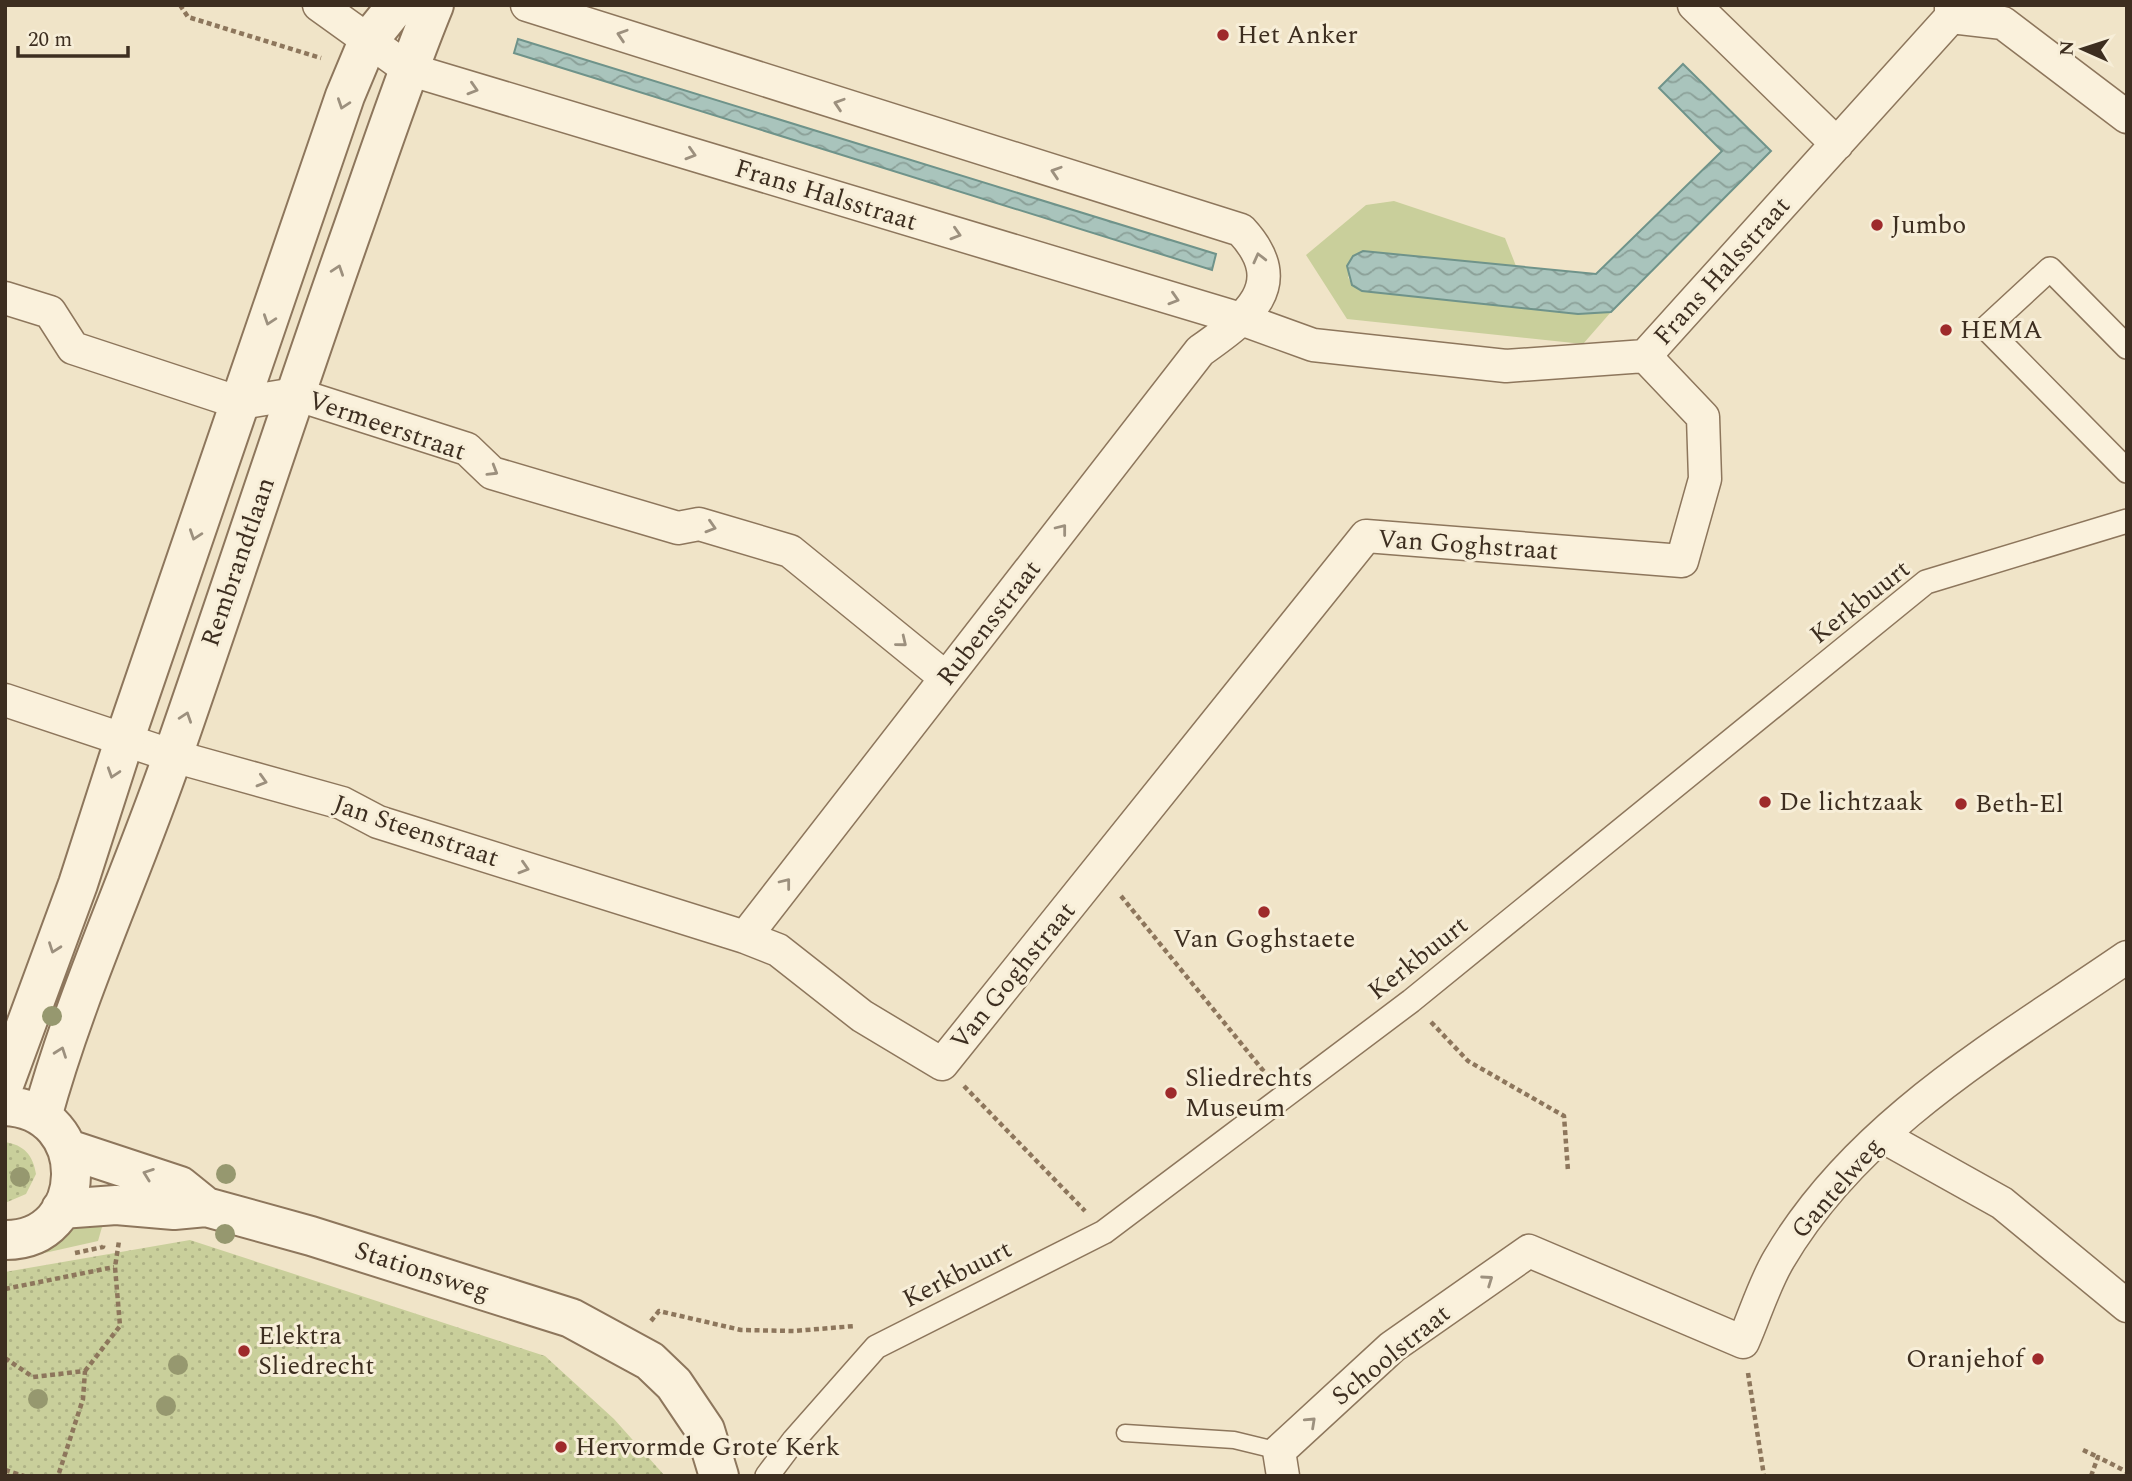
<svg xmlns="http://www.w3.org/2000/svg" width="2132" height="1481" viewBox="0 0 2132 1481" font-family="Spectral,serif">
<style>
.grass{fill:#c9cf9b}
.park{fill:url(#park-dots)}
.water{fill:url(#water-waves);stroke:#6f938a;stroke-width:2}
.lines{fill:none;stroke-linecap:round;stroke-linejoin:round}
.service-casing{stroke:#8d765c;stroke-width:19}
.pedestrian-casing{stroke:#8d765c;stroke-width:26}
.minor-casing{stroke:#8d765c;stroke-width:35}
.tertiary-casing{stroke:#8d765c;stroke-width:42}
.path{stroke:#8d765c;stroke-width:4.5;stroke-dasharray:5 3.5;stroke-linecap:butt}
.service{stroke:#faf1dc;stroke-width:16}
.pedestrian{stroke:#faf1dc;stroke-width:23}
.minor{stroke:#faf1dc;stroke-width:32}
.tertiary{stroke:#faf1dc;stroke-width:38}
.tree{fill:#96986f}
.oneway{stroke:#9c907e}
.poi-dot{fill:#9e2a2b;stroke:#f7eed8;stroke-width:2.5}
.labels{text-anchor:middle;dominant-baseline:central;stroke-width:6;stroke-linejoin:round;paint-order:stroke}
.poi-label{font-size:26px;fill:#3d2e20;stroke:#f7eed8;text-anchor:start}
.street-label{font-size:26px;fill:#3d2e20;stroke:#f7eed8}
</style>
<defs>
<pattern id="park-dots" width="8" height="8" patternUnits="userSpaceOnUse" patternTransform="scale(1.75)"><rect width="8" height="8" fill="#c9cf9b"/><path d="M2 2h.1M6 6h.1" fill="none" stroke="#aeb285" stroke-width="1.8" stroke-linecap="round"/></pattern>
<pattern id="water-waves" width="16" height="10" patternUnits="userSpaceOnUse" patternTransform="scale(1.75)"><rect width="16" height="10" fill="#a9c4bc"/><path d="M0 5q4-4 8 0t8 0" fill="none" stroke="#8ba098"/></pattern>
</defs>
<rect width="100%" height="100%" fill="#f0e4c8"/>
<!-- grass -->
<path class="grass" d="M1394,201L1505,238L1516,266L1363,251L1348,277L1352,285L1362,291L1578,314L1611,312L1583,344L1347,319L1306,255L1366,205Z
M104,1220L98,1241L31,1256L30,1251L69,1227Z"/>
<!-- park -->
<path class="park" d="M5,1142C24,1145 33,1155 36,1174L26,1194L5,1203Z
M190,1240L545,1356L614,1419L665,1476H5V1272Z"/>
<!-- water -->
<path class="water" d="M518,39L1216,254L1212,270L514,53Z
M1683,64L1771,151L1611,312L1578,314L1362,291L1352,285L1347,266L1353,256L1363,251L1596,274L1722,151L1659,88Z"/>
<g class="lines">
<defs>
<path id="service" d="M1125,1433L1234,1440L1279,1451"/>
<path id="pedestrian" d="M2127,347L2050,269L1986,328L2127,471
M767,1476L794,1440L876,1347L1104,1232L1411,1001L1926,582L2127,521"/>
<path id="minor" d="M319,5L408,69L1244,320L1313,345L1506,366L1645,356L1951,17V5
M527,5L1241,230C1293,286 1245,319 1200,351L745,937
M1694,5L1837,144
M1951,17L2003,23L2127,117
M5,298L50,312L73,348L240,403L295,394L467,449L492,473L678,528L699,524L790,551L946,678
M5,700L173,756L342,803L378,822L745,937L778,950L862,1016L942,1064L1366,536L1682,561L1705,479L1703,417L1645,356
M1882,1136L2002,1203L2127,1306
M1283,1476L1279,1451L1392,1347L1529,1251L1743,1342C1755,1315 1764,1284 1779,1259C1858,1124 2002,1043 2127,957"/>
<path id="tertiary" d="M5,1082L78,884L125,738L345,96L368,41L397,5
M5,1106C95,1110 91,1241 5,1240
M42,1117C76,993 131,877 173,755C234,580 291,403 353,228C379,154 404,78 434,5
M68,1149L180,1186L206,1207
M61,1209L116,1205L174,1210L206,1207L311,1236L571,1318L650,1361L674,1384L705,1430L719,1476"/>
</defs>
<!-- service casing -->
<use href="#service" class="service-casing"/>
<!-- pedestrian casing -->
<use href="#pedestrian" class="pedestrian-casing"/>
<!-- minor casing -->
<use href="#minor" class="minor-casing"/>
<!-- tertiary casing -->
<use href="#tertiary" class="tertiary-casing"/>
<!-- path -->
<path class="path" d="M180,5L188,17L321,58
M1121,896L1266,1074
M1431,1022L1468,1061L1564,1116L1568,1171
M964,1086L1085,1211
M75,1253L103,1247L104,1243
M5,1289L114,1267
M651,1321L659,1311L741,1330L794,1331L855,1326
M5,1358L33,1377L85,1371L83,1399L58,1476
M85,1371L120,1326L115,1267L119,1241
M1748,1373L1764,1476
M2083,1450L2098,1457
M5,1470L24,1476
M2091,1476L2098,1457L2127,1472"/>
<!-- service -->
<use href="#service" class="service"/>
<!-- pedestrian -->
<use href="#pedestrian" class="pedestrian"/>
<!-- minor -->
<use href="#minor" class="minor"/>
<!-- tertiary -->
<use href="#tertiary" class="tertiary"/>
</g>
<!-- trees -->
<g class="tree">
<circle cx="52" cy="1016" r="10"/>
<circle cx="226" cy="1174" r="10"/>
<circle cx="20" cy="1177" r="10"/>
<circle cx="225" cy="1234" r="10"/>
<circle cx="178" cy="1365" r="10"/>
<circle cx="38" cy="1399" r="10"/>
<circle cx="166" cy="1406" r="10"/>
</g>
<!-- one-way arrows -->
<defs><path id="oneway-chevron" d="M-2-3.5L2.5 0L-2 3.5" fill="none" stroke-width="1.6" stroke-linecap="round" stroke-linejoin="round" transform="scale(1.75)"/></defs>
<g class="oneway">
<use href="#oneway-chevron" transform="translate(622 35) rotate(-162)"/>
<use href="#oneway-chevron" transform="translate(473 89) rotate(17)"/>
<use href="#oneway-chevron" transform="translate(343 104) rotate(109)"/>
<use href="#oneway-chevron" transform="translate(839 104) rotate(-162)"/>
<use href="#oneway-chevron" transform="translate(691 154) rotate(17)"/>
<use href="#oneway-chevron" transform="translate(1056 172) rotate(-162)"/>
<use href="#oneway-chevron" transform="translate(956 234) rotate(17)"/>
<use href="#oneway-chevron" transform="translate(1259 258) rotate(-104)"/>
<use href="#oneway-chevron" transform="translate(338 270) rotate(-71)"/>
<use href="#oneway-chevron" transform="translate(1174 299) rotate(17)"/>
<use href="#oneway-chevron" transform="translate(269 320) rotate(109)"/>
<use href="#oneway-chevron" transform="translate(493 471) rotate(31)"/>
<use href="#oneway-chevron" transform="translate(711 527) rotate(17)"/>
<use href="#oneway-chevron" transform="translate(1062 529) rotate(-52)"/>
<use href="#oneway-chevron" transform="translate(195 535) rotate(109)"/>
<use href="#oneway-chevron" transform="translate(902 642) rotate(39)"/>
<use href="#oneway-chevron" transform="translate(186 717) rotate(-71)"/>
<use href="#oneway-chevron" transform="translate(113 773) rotate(108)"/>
<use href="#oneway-chevron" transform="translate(262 781) rotate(16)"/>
<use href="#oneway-chevron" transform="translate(524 868) rotate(17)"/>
<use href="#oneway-chevron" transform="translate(786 883) rotate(-52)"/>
<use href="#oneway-chevron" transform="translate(54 948) rotate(110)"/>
<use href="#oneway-chevron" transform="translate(61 1052) rotate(-70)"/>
<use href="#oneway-chevron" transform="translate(148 1174) rotate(-160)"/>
<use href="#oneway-chevron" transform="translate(1488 1280) rotate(-35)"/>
<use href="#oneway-chevron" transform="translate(1311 1422) rotate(-43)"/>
</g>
<!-- markers -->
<g class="poi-dot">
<circle cx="1223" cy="35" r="7"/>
<circle cx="1877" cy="225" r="7"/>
<circle cx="1946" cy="330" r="7"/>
<circle cx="1765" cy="802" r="7"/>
<circle cx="1961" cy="804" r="7"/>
<circle cx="1264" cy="912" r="7"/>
<circle cx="1171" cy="1093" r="7"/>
<circle cx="244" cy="1351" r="7"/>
<circle cx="2038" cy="1359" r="7"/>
<circle cx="561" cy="1447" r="7"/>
</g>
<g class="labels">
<!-- poi labels -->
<g class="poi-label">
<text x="1237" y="35">Het Anker</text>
<text x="1891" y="225">Jumbo</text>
<text x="1960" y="330">HEMA</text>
<text x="1779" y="802">De lichtzaak</text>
<text x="1975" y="804">Beth-El</text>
<text x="1264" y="939" text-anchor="middle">Van Goghstaete</text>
<text x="1185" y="1078">Sliedrechts<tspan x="1185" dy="30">Museum</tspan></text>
<text x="258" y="1336">Elektra<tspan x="258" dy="30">Sliedrecht</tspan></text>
<text x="2024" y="1359" text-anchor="end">Oranjehof</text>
<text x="575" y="1447">Hervormde Grote Kerk</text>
</g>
<!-- street labels -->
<g class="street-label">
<text transform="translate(826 195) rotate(17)">Frans Halsstraat</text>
<text transform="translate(1722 271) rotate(-48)">Frans Halsstraat</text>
<text transform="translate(387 426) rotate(19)">Vermeerstraat</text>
<text transform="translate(1468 545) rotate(4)">Van Goghstraat</text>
<text transform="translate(238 562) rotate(-71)">Rembrandtlaan</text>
<text transform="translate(1860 602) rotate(-38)">Kerkbuurt</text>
<text transform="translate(989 623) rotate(-52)">Rubensstraat</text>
<text transform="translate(416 831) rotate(19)">Jan Steenstraat</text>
<text transform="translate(1418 958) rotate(-38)">Kerkbuurt</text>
<text transform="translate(1013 976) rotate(-51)">Van Goghstraat</text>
<text transform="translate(1837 1188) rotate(-49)">Gantelweg</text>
<text transform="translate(422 1271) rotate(18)">Stationsweg</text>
<text transform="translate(957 1274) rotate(-27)">Kerkbuurt</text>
<text transform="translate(1391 1355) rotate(-39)">Schoolstraat</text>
</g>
</g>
<!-- border -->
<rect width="2132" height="1481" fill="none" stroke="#3d2e20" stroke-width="14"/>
<!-- north arrow -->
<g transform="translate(2083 49) rotate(273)" stroke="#f7eed8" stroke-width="5" paint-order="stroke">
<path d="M0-5L12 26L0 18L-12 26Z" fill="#3d2e20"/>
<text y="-10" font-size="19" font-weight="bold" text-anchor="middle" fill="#3d2e20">N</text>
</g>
<!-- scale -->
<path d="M18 46v10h110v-10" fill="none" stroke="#3d2e20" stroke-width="3.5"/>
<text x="28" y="46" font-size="21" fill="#3d2e20" stroke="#f7eed8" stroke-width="5" paint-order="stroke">20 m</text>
</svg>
